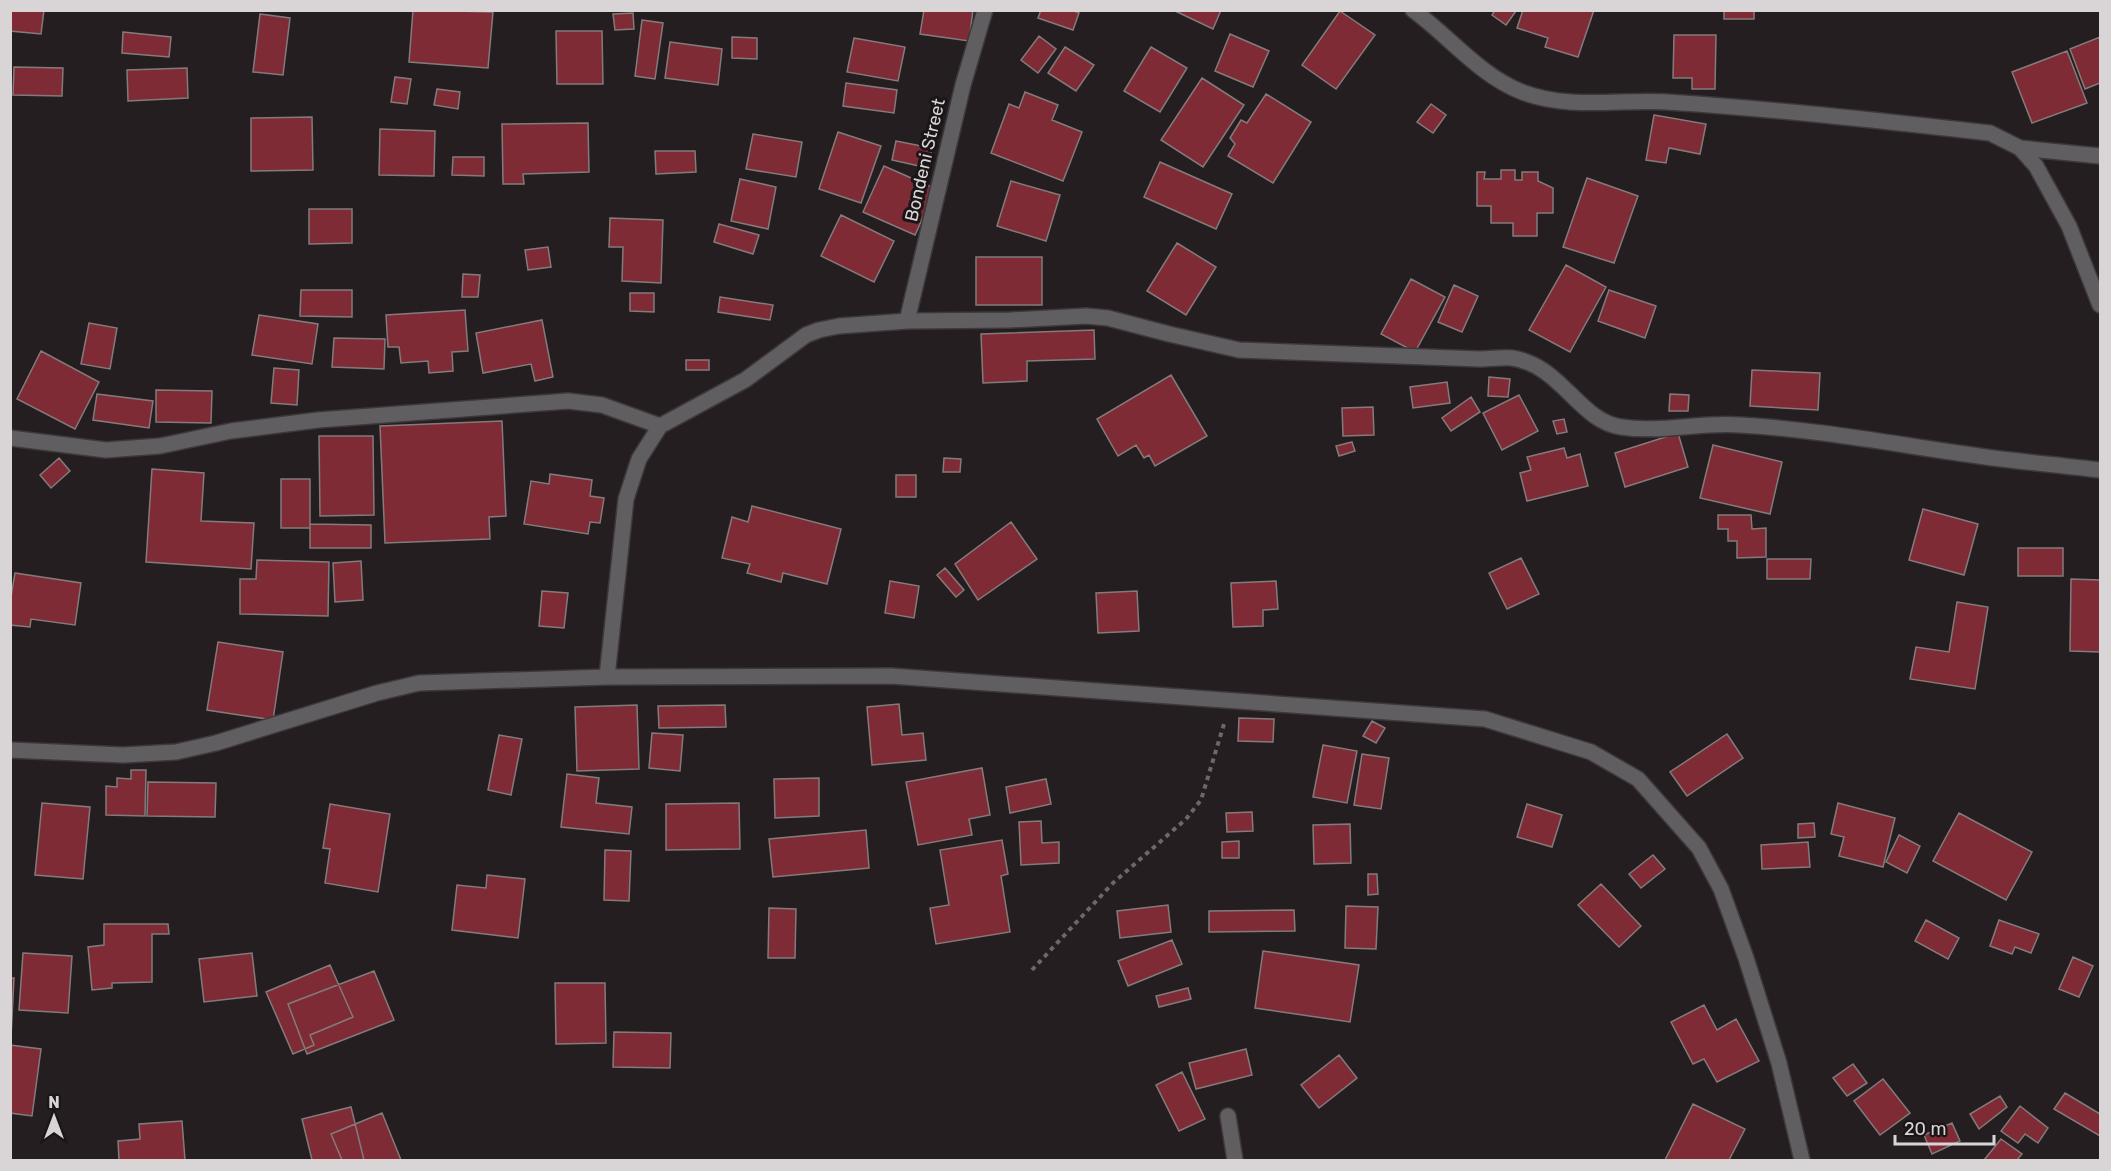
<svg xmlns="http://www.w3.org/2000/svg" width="2111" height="1171" viewBox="0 0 2111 1171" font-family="Rubik,sans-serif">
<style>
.building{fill:#7f2b36;stroke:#837b7b;stroke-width:1.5}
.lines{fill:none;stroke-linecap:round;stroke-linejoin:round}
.street-casing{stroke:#3d383a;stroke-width:18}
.path{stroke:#6d676a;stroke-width:4;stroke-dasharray:4.5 4.5;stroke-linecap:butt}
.street{stroke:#605e61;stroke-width:15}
.labels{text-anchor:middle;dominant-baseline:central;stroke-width:6;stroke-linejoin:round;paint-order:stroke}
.street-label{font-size:18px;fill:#d9d5d7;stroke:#1a1517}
</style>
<rect width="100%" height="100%" fill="#241e21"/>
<!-- building -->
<path class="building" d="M10,10H44L41,34L10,31Z
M413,10L493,12L488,68L409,62Z
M924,10H973L969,41L920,34Z
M1041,10H1072L1079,13L1073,30L1038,18Z
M1173,10H1221L1213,29Z
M1495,10H1516V11L1506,25L1492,15Z
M1523,10H1594L1578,57L1545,47L1548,38L1517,28Z
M1724,10H1754V19H1724Z
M1340,11L1375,35L1336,89L1302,65Z
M633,13L634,29L615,30L613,14Z
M260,14L290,18L283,75L253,72Z
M642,20L663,23L655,79L635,76Z
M556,31H602L603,84H557Z
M123,32L171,37L169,57L122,53Z
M1230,34L1269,51L1253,87L1215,71Z
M1674,35H1716L1715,89H1692V78H1673Z
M1039,36L1056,49L1038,73L1021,60Z
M732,37L757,38V59L732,58Z
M2100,37V83L2085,89L2070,49Z
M854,38L905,47L898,81L847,72Z
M670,42L722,49L718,85L665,78Z
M1065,47L1094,65L1076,91L1048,73Z
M1151,47L1187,68L1160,112L1124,91Z
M2067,51L2087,103L2032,123L2012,72Z
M14,67L63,68L62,96L13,95Z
M187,68L188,98L128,101L127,70Z
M395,77L411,79L407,104L391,102Z
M1202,78L1244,105L1203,167L1161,140Z
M846,83L897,90L894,113L843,106Z
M437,89L460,92L458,109L434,105Z
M1025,92L1058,105L1052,120L1082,132L1063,181L991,153L1009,104L1019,108Z
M1266,94L1311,122L1273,183L1228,156L1235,144L1230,138L1241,120L1247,123Z
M1431,104L1446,115L1433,133L1417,122Z
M1654,115L1706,124L1700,154L1669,148L1666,163L1646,160Z
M312,117L313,170L251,171V118Z
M588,123L589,172L523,174L524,184H503L502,124Z
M380,129L435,131L434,176L379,175Z
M838,132L881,146L861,203L819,189Z
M753,134L802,142L796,177L746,169Z
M896,141L932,148L928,168L892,160Z
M655,151H695L696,172L656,174Z
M453,157H484V176L452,175Z
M1160,162L1232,194L1216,229L1144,197Z
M884,166L936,189L915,235L863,212Z
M1501,170H1515V180H1522V172H1538V181L1553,188V213H1537V236H1513V223H1491V206H1477V172H1485L1484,179H1501Z
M1587,178L1638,196L1614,263L1563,247Z
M740,179L776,187L768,229L731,221Z
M1011,181L1060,195L1046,241L997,226Z
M309,209H352V243L309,244Z
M841,215L894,241L874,282L821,256Z
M610,218L663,220L661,283L622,281L623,247H609Z
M719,224L759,235L753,254L714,242Z
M1177,243L1216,267L1186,315L1147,291Z
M548,247L551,267L528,270L525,250Z
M976,257H1042V305H976Z
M1566,265L1606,287L1570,352L1529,330Z
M463,274L480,275L478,297H462Z
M1411,279L1445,297L1415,352L1381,334Z
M1454,285L1478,296L1462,332L1438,322Z
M301,290H352V317L300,316Z
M1609,290L1656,306L1645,338L1598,321Z
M630,293H654V312L630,311Z
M720,297L773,305L770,320L718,312Z
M465,310L468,351L452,352L453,371L429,373L428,361L401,363L399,347H388L386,315Z
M259,315L318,324L312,364L252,355Z
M542,320L553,377L535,381L531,364L483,373L476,333Z
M89,323L117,328L110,369L81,364Z
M1094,330L1095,359L1027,361V381L983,383L981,334Z
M334,338L385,339L384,369L332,367Z
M41,351L99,382L75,429L17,399Z
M686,360H709V370H686Z
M274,368L299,370L297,405L271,403Z
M1752,370L1820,373L1818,410L1750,406Z
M1171,375L1207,436L1155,466L1149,455L1144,458L1136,445L1118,456L1097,419Z
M1489,377L1510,379L1508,397L1488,396Z
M1447,382L1450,403L1413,408L1410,387Z
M156,390L212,391L211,423L156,422Z
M97,394L153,401L149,428L93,420Z
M1670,394L1689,395L1688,411H1669Z
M1519,395L1538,431L1502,450L1483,413Z
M1471,397L1480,412L1451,431L1442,418Z
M1373,407L1374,435L1343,436L1342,408Z
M1564,419L1567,432L1557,434L1553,421Z
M502,421L506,516L489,517L490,539L385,543L380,426Z
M1678,433L1688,467L1625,487L1615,453Z
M319,436H373L374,515L320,516Z
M1352,442L1355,451L1339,456L1336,446Z
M1713,445L1782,462L1770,514L1700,498Z
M1564,448L1567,458L1580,454L1588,486L1527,501L1520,473L1531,470L1527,457Z
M59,458L70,471L51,488L40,475Z
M944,458L961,459L960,472H943Z
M152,469L204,473L201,521L254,523L251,569L146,562Z
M550,474L592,480L590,496L604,498L600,523L590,522L588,534L524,524L531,481L549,484Z
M896,475H916V497H896Z
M281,479H310V528H281Z
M752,506L841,529L827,584L783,573L781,582L747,573L750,564L722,558L732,517L748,522Z
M1923,509L1978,524L1964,575L1909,560Z
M1718,515H1751L1752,529L1766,528V557L1737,558V541H1728V529H1718Z
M1011,522L1037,559L978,600L955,564Z
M310,524L371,525V548H310Z
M2018,548H2063V576H2018Z
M1521,558L1539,594L1507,609L1489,573Z
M1767,559H1811L1810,579H1767Z
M257,560L329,562L328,616L240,614V579H256Z
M361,561L363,600L335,602L333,563Z
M945,568L964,590L956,597L937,575Z
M15,573L81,583L75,625L31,619L30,627L10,625V603Z
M2071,579L2100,580V652L2070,651Z
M890,581L919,586L914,618L885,613Z
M1276,581L1278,609L1263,610V626L1233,627L1231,583Z
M542,591L568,593L564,628L539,626Z
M1137,591L1139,631L1098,633L1096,593Z
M1957,602L1988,607L1975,689L1910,679L1916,647L1949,652Z
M218,642L283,652L273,720L207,710Z
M899,704L902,735L923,733L926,760L872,765L867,707Z
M637,705L639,769L577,771L575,707Z
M725,705L726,727L659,728L658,706Z
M1239,718L1274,719L1273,742L1238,741Z
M1372,721L1385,728L1376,743L1363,736Z
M652,733L683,735L680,771L649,768Z
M1727,734L1743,758L1687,796L1670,772Z
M499,735L522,739L511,795L488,790Z
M1323,745L1357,751L1347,803L1313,797Z
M1362,754L1389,758L1381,809L1354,805Z
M982,768L990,815L969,819L972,835L918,845L906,782Z
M131,770H146L145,816L106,815V786L117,787V778L131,779Z
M567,774L599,778L596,803L632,807L629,834L561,827Z
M819,778V816L775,818L774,779Z
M1046,779L1051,804L1010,813L1006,787Z
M148,782L216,783L215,817L147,816Z
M42,803L90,807L83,879L35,875Z
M739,803L740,849L666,850V804Z
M1838,803L1895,818L1883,867L1839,856L1844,837L1831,834Z
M330,804L390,814L378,892L325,883L330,849L323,848Z
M1527,804L1562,815L1552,847L1517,837Z
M1252,812L1253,831L1227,832L1226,813Z
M1959,813L2032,852L2006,900L1933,861Z
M1041,821L1042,843L1059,842V863L1021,865L1019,822Z
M1814,823L1815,837L1798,838V824Z
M1350,824L1351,863L1314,864L1313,825Z
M866,830L869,868L773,877L769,839Z
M1899,835L1920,846L1907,873L1886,862Z
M1002,840L1008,874L1001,876L1010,932L936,944L930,908L949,905L940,850Z
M1239,841V858H1222V842Z
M1808,842L1810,867L1762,869L1761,845Z
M605,850L631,851L629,901L604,900Z
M1653,855L1665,869L1641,888L1629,874Z
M1368,874H1377L1378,894L1368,895Z
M487,875L525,879L518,938L452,930L457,885L486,888Z
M1601,884L1641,926L1619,947L1578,905Z
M1168,905L1171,932L1120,938L1117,911Z
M1346,906L1378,907L1376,949L1345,948Z
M769,908L796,909L795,958H768Z
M1294,910L1295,931L1209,932V911Z
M1926,920L1959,938L1948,959L1915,941Z
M1999,920L2039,934L2031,953L2015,947L2012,954L1990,946Z
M104,924H168L169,934H152V982L112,983V988L92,990L88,947L104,945Z
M1172,940L1182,964L1128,986L1118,961Z
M1263,951L1359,965L1350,1022L1255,1008Z
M23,953L72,956L68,1013L19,1010Z
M252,953L257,996L204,1002L199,959Z
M2073,957L2093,966L2079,997L2059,989Z
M330,965L353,1017L310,1035L314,1045L293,1054L266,992Z
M374,971L394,1020L307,1054L288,1004Z
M10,978H14L11,1037H10Z
M555,983H605L606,1043L556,1044Z
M1188,988L1191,999L1159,1007L1156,996Z
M1704,1005L1717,1030L1736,1019L1759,1061L1717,1082L1704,1059L1693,1064L1671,1022Z
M614,1032L671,1033L670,1068L613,1067Z
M10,1045L41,1049L32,1116L10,1113Z
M1246,1049L1252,1075L1196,1089L1189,1063Z
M1339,1055L1357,1078L1319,1108L1301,1085Z
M1853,1064L1867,1083L1847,1096L1833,1078Z
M1182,1072L1205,1119L1179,1131L1156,1085Z
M1883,1079L1910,1113L1880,1135L1854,1101Z
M2065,1093L2100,1114V1136L2054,1109Z
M2000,1096L2007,1107L1979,1129L1970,1114Z
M1693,1104L1745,1129L1729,1160H1665Z
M2020,1106L2048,1128L2038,1143L2025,1134L2018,1143L2001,1131Z
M351,1107L364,1160H312L302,1119Z
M382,1113L401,1160H342L331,1134Z
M182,1121L185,1160H119L118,1141L140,1139L139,1124Z
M1952,1123L1960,1141L1932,1154L1924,1135Z
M2001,1139L2022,1154L2017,1160H1984Z"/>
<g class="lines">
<defs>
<path id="street" d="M1413,10C1450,37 1479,75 1522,92C1569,110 1619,99 1667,102C1775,109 1882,121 1990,133L2020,148L2036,166L2069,226L2100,305
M2020,148L2100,156
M907,321L963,85L985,10
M10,438L106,450L160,446L231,431L318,420L568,401L602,405L660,426
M607,677L626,499L639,459L660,426L745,380L806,335L819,330L839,326L907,321L1010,320L1086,316L1108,318L1169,334L1239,350L1480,359C1491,359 1502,357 1512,358C1561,365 1579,421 1621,427C1660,433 1700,422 1740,425C1827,430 1914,448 2001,459C2034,463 2067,466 2100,470
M10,750L123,755L176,752L216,743L377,693L419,683L607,677L891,676L1485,719L1591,752L1638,779L1699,848L1721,889L1746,958L1779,1063L1802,1160
M1228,1116L1235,1160"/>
</defs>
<!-- street casing -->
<use href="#street" class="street-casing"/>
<!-- path -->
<path class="path" d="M1032,970L1113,883L1186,819L1201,800L1224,724"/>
<!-- street -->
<use href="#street" class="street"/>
</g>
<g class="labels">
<!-- street labels -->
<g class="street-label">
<text transform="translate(925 160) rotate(-77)">Bondeni Street</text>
</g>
</g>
<!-- border -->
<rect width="2111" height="1171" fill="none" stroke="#d9d5d7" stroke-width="24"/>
<!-- north arrow -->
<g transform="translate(54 1117)" stroke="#1a1517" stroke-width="4.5" paint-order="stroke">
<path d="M0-4.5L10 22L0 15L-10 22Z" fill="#d9d5d7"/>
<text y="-9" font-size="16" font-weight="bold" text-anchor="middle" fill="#d9d5d7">N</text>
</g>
<!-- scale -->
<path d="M1895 1135v9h99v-9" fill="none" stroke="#d9d5d7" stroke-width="3"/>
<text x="1904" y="1135" font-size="18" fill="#d9d5d7" stroke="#1a1517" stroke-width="4.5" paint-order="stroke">20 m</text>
</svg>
